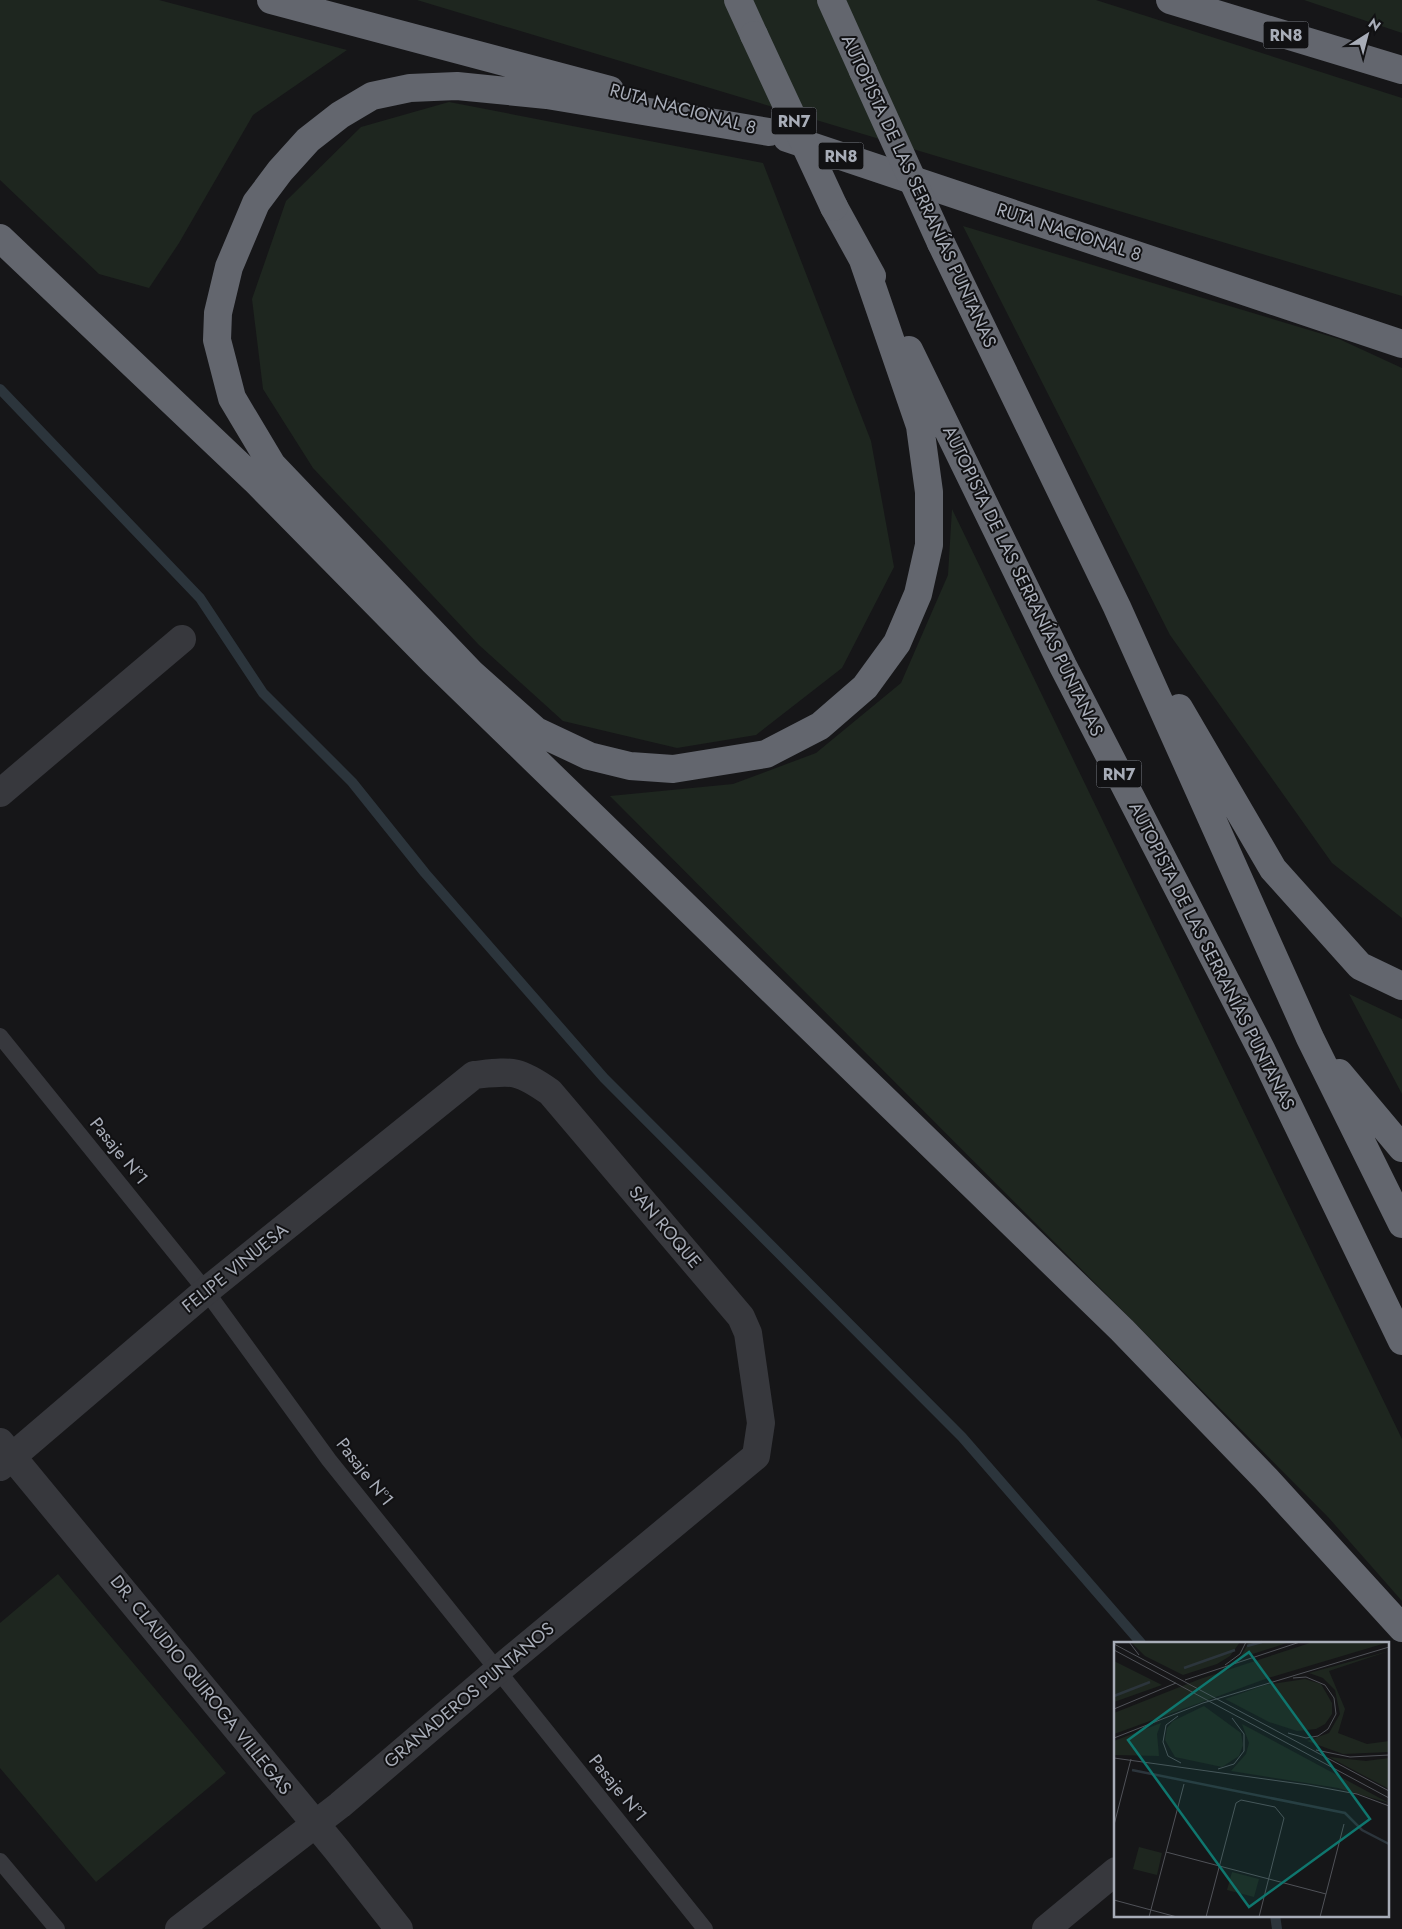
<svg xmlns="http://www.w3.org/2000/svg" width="1402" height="1929" viewBox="0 0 1402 1929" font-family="Jost,sans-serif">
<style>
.green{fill:#1e261f}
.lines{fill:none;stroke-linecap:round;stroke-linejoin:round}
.stream{stroke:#2c353c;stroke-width:10}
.lane{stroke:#37383d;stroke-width:16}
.street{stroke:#37383d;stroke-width:28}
.highway{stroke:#63666e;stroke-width:28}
.highway-bridge{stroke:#63666e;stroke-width:28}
.labels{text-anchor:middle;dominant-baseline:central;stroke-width:4;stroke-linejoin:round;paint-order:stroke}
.shield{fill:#111113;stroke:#7b7e86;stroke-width:1}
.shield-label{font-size:16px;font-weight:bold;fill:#a8adb8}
.street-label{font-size:18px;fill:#a8adb8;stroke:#111113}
.inset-river{fill:none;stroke:#2c353c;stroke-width:2.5}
.inset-road{fill:none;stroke:#505258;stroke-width:1}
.view{fill:#0f766e;fill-opacity:0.15;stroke:#0f766e;stroke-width:2.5}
.inset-edge{fill:none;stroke:#a8adb8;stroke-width:2.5}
</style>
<rect width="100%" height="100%" fill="#161618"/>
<!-- green -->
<path class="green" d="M0,0H159L347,50L253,115L179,243L149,288L99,274L0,180Z
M417,0H1096L1402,98V296Z
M1304,0H1402V33Z
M449,102L763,163L871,441L894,567L842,668L756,735L677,748L563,721L479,645L313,468L263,389L252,299L286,201L361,127Z
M963,226L1339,339L1402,368V918L1332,863L1170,635Z
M952,509L1402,1439V1601L1328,1517L610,796L733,784L816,753L901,683L948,575Z
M1349,994L1402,1019V1094Z
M58,1574L226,1773L96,1882L0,1768V1623Z"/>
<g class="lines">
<!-- stream -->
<path class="stream" d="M0,389L200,598L263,693L352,782L425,873L604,1078L962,1437L1141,1643
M1275,1915L1277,1929"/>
<!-- lane -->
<path class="lane" d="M0,1036L206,1291L329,1460L705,1929
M0,1861L57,1929"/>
<!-- street -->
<path class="street" d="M0,793L182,639
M0,1442L337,1850L399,1929
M0,1467L206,1291L474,1075C513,1071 517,1069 550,1092L741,1317L748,1333L761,1423L756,1456L498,1670L340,1805L179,1929
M1046,1929L1116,1871"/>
<!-- highway -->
<path class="highway" d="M271,0L610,90
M738,0L754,35
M831,0L863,71
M1170,0L1402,70
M769,132L547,95L457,86L410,88L372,96L340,115L308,140L280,171L256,203L229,267L218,313L217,340L232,398L272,465L471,673L536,731L589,756L630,766L673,769L766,754L820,726L865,687L897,643L918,594L929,545V492L920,426L863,260
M787,138L1402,344
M834,207L872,276
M0,238L255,480L433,661L1122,1330L1266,1479L1402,1628
M941,243L1117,607L1310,1038L1402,1224
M909,350L1063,666L1262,1051L1402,1341
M1179,708L1273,869L1360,966L1402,986
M1339,1073L1402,1148"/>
<!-- highway-bridge -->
<path class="highway-bridge" d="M754,35L834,207
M863,71L941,243"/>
</g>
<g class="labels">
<!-- shield labels -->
<g class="shield">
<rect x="1263.5" y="21.5" width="45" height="27" rx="4"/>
<rect x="771.5" y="107.5" width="45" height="27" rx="4"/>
<rect x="818.5" y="142.5" width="45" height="27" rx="4"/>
<rect x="1096.5" y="760.5" width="45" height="27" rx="4"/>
</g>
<g class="shield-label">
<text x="1286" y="35">RN8</text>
<text x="794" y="121">RN7</text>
<text x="841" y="156">RN8</text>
<text x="1119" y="774">RN7</text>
</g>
<!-- street labels -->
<g class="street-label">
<text transform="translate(683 109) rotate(15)">RUTA NACIONAL 8</text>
<text transform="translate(919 191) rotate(65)">AUTOPISTA DE LAS SERRANÍAS PUNTANAS</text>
<text transform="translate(1069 232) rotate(18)">RUTA NACIONAL 8</text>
<text transform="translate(1023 581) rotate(64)">AUTOPISTA DE LAS SERRANÍAS PUNTANAS</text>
<text transform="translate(1212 956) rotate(63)">AUTOPISTA DE LAS SERRANÍAS PUNTANAS</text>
<text transform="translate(119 1151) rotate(51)">Pasaje Nº1</text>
<text transform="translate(665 1227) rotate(50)">SAN ROQUE</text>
<text transform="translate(235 1268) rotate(-39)">FELIPE VINUESA</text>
<text transform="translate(365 1472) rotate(52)">Pasaje Nº1</text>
<text transform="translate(201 1685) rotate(51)">DR. CLAUDIO QUIROGA VILLEGAS</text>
<text transform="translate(469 1695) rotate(-40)">GRANADEROS PUNTANOS</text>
<text transform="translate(618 1788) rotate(51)">Pasaje Nº1</text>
</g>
</g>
<!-- overview -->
<g transform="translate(1114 1642)">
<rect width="275" height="275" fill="#161618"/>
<path d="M126,0L116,14L103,22L69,33L31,14L18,1ZM135,0H176L126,16ZM199,0H275L154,36L0,92V71L86,37ZM275,9L215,29L231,67L224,91L253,102L275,99V110L229,112L193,99L215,91L226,72L221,48L209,36L195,31ZM0,19L48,43L0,60ZM191,37L207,42L218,61V72L211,82L202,87L183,89L155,80L111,57L151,43ZM90,64L127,91L129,103L125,114L108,125L61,115L51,98L53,86L59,79ZM47,81L43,92L45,114L0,113V99ZM128,82L275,161L224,146L117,129L132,112L135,101ZM215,115L252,119L275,116V147ZM25,205L48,211L43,233L19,227ZM118,230L145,237L140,255L113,248Z" fill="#1e261f"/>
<path class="inset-river" d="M133,4L148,0M70,26L121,8M0,54L36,40M18,128L231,171L248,188L275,202"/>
<path class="inset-road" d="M15,0L25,13M0,2L275,149M0,8L275,156M111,23L126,12L132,0M71,38L186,0M0,67L62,41M64,74L52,83L49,100L54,114L67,121M174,91L192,96L204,94L214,87L222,72L220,56L211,43L192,35L179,36M0,96L89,61L275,5M202,108L236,115L275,113M0,116L194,143L243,152L275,164M104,127L120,122L130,109V92L118,76M0,183L17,117M52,210L212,252M0,258L63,275M35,275L70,142M92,275L122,161L127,158L161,165L170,176L145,275M206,275L230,182"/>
<path class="view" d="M135,10L256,177L135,265L14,98Z"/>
<rect width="275" height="275" class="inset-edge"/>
</g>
<!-- north arrow -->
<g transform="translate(1367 35) rotate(36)" stroke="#111113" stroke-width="4" paint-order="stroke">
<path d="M0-4L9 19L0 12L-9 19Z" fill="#a8adb8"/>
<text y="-8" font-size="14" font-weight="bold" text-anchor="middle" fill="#a8adb8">N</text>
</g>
</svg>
